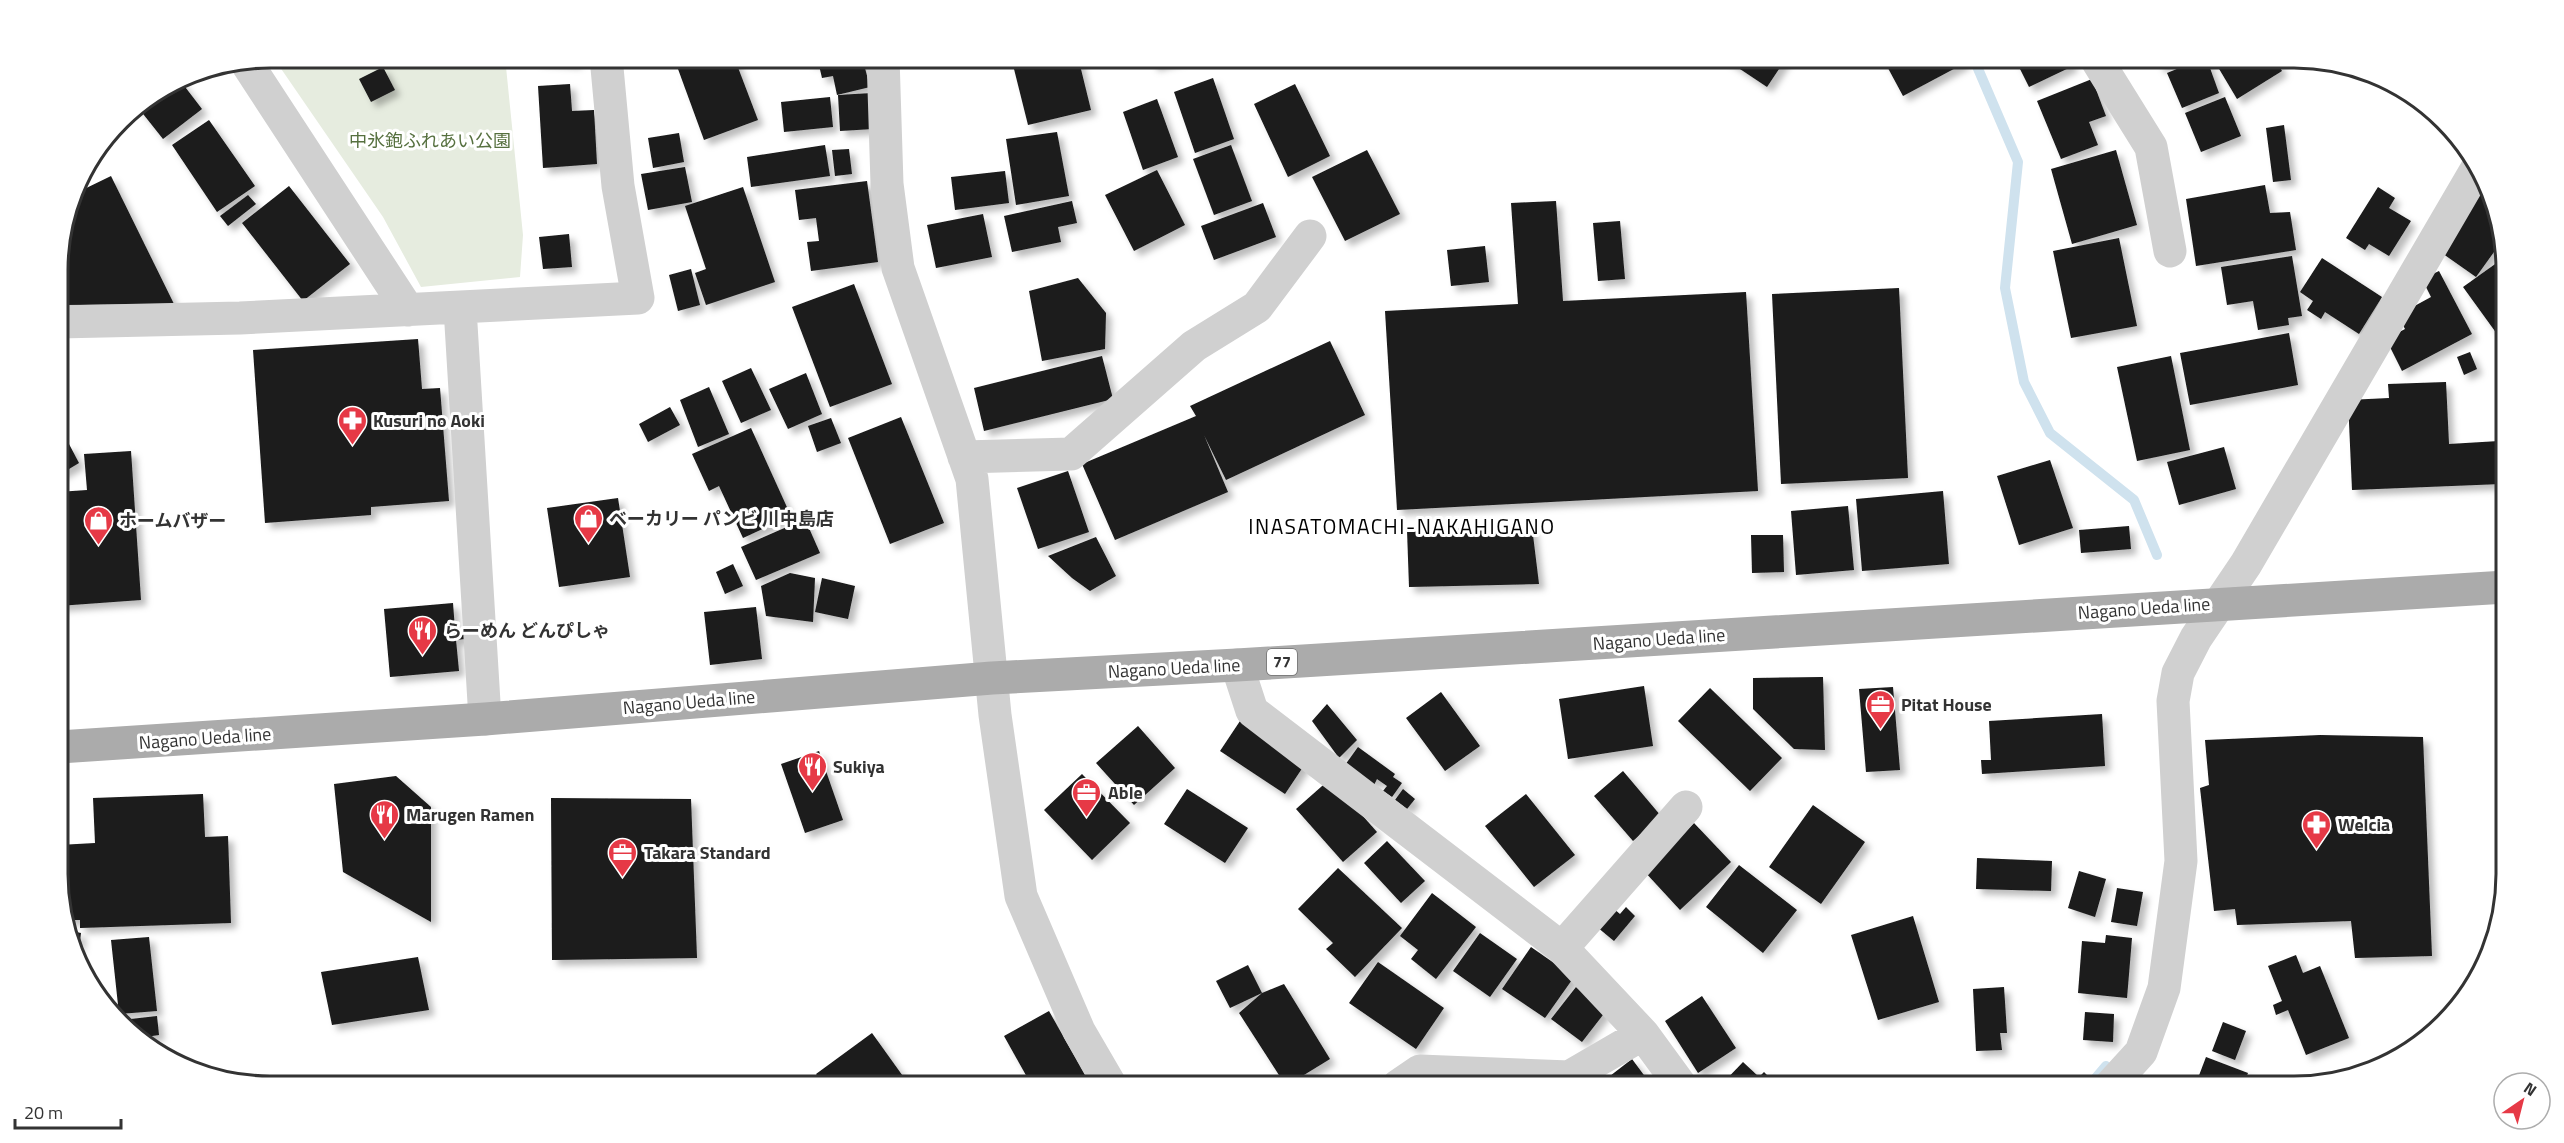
<svg xmlns="http://www.w3.org/2000/svg" width="2564" height="1143" viewBox="0 0 2564 1143" font-family="'Titillium Web','Noto Sans JP',sans-serif">
<style>
.green{fill:#e6ecdf}
.lines{fill:none;stroke-linecap:round;stroke-linejoin:round}
.stream{stroke:#cfe2ee;stroke-width:10}
.building{fill:#1a1a1a;filter:url(#shadow)}
.minor{stroke:#d0d0d0;stroke-width:33}
.primary{stroke:#ababab;stroke-width:33}
.labels{text-anchor:middle;dominant-baseline:central;stroke-width:6;stroke-linejoin:round;paint-order:stroke}
.shield{fill:#fff;stroke:#707070;stroke-width:1.5}
.shield-label{font-size:16px;font-weight:bold;fill:#333}
.park-label{font-size:18px;fill:#56703f;stroke:#fff}
.poi-label{font-size:18px;font-weight:bold;fill:#333;stroke:#fff;text-anchor:start}
.street-label{font-size:18px;fill:#333;stroke:#fff}
.quarter-label{font-size:21px;letter-spacing:1.5px;fill:#000;stroke:#fff}
.rim{fill:none;stroke:#333;stroke-width:3}
</style>
<defs>
<filter id="shadow"><feDropShadow dx="5.5" dy="5.5" stdDeviation="3" flood-color="#0004"/></filter>
</defs>
<rect width="100%" height="100%" fill="#fff"/>
<!-- green -->
<path class="green" d="M273,57H505L523,235L520,277L421,287L383,217Z"/>
<g class="lines">
<!-- stream -->
<path class="stream" d="M1973,57L2018,162L2005,288L2024,382L2050,433L2134,500L2157,555
M2089,1086L2106,1066"/>
</g>
<!-- building -->
<path class="building" d="M536,57H577L576,63L536,60Z
M712,57H734L758,120L704,140L678,69Z
M809,57H862L870,87L837,95L833,76L822,78L818,61L810,63Z
M1011,57H1078L1091,110L1028,125Z
M1150,57H1181V58L1153,66Z
M1722,57H1787L1767,87Z
M1882,57H1961L1965,63L1903,96Z
M2014,57H2068L2073,66L2029,87Z
M2156,57H2185L2160,68Z
M2206,57L2219,93L2182,108L2167,73Z
M2212,57H2274L2282,71L2237,99Z
M383,67L395,90L371,102L359,79Z
M1213,78L1234,139L1195,153L1174,92Z
M179,79L202,109L163,139L136,105Z
M2092,79L2106,116L2089,122L2098,145L2061,159L2037,101Z
M570,84L572,111L594,110L597,164L543,168L538,86Z
M1295,84L1330,156L1288,177L1254,104Z
M872,93L873,129L840,131L838,95Z
M830,97L833,127L784,132L781,102Z
M2225,97L2241,136L2201,152L2185,113Z
M1157,99L1178,157L1143,170L1123,112Z
M209,120L255,186L217,212L172,145Z
M2284,125L2291,180L2273,182L2266,128Z
M1057,132L1069,196L1016,205L1006,139Z
M679,133L684,162L653,168L648,138Z
M825,145L830,176L751,187L747,157Z
M1231,145L1252,201L1214,215L1193,159Z
M849,149L852,174L835,176L832,150Z
M1367,150L1400,214L1345,241L1312,177Z
M2116,150L2137,225L2072,244L2051,169Z
M685,167L692,202L648,210L641,174Z
M1157,170L1185,225L1134,251L1105,195Z
M1005,171L1009,203L955,210L951,177Z
M111,176L174,304L59,305L57,255L74,194Z
M867,181L878,262L811,271L807,242L819,241L816,218L799,220L795,190Z
M2265,185L2270,213L2290,212L2296,250L2196,266L2186,199Z
M289,186L350,264L303,301L242,223Z
M743,187L775,282L706,305L695,273L706,269L685,206Z
M2378,187L2395,198L2389,208L2411,221L2389,256L2369,244L2365,250L2346,238Z
M2480,194L2488,200L2504,238L2476,277L2439,251Z
M248,195L256,204L228,226L220,216Z
M1072,201L1077,223L1058,227L1061,242L1012,252L1004,216Z
M1556,201L1563,301L1746,292L1758,491L1397,510L1385,311L1518,304L1511,203Z
M1263,203L1276,237L1214,260L1201,226Z
M983,214L992,257L936,268L927,225Z
M1620,221L1625,279L1598,281L1593,223Z
M569,234L572,267L543,269L539,237Z
M2119,238L2137,326L2071,338L2053,251Z
M1485,246L1489,282L1451,286L1447,250Z
M2292,256L2302,316L2288,318L2289,325L2258,330L2253,301L2227,305L2221,267Z
M2505,257V328L2497,334L2463,287Z
M2322,258L2382,297L2359,334L2325,312L2321,319L2307,310L2313,301L2300,292Z
M691,269L700,305L678,311L669,275Z
M2439,271L2472,334L2402,371L2386,339L2405,329L2398,315L2431,297L2422,279Z
M1078,278L1106,313L1105,349L1042,361L1029,291Z
M854,284L892,384L830,407L792,307Z
M1899,288L1908,478L1781,484L1772,294Z
M2289,333L2298,385L2190,405L2180,353Z
M418,339L422,389L440,388L449,501L371,507V515L265,523L253,350Z
M1330,341L1365,415L1226,480L1204,435L1228,492L1115,540L1082,464L1196,416L1190,406Z
M2470,352L2477,369L2464,375L2457,357Z
M1102,356L1113,399L984,431L974,388Z
M2171,356L2190,450L2137,461L2117,367Z
M751,368L771,410L741,423L722,381Z
M806,373L822,414L788,429L769,389Z
M2446,382L2449,444L2499,441L2501,484L2352,490L2348,400L2389,398L2388,384Z
M709,387L729,434L698,447L680,400Z
M670,407L680,425L648,442L639,424Z
M901,417L944,523L890,544L848,438Z
M831,418L841,443L817,452L808,426Z
M751,428L791,516L743,538L719,486L709,491L692,454Z
M69,444L79,463L59,475L58,450Z
M2224,447L2236,489L2179,505L2167,462Z
M131,451L141,600L58,606V492L87,490L84,454Z
M2050,460L2073,528L2019,545L1997,476Z
M1068,471L1089,532L1038,549L1017,488Z
M1943,491L1949,564L1862,571L1856,499Z
M618,498L630,577L559,587L547,508Z
M1848,506L1854,570L1796,575L1791,511Z
M805,519L820,553L756,580L741,547Z
M2129,526L2131,549L2081,553L2079,530Z
M1532,527L1539,584L1409,587L1407,530Z
M1751,535H1783L1784,572L1752,573Z
M1096,537L1116,576L1090,591L1072,578L1048,556Z
M733,564L743,586L725,594L716,572Z
M790,573L815,578L813,622L766,616L761,586Z
M822,578L855,586L848,619L815,612Z
M453,603L455,630L464,629L465,639L456,640L459,671L390,677L384,609Z
M756,607L762,659L710,665L704,612Z
M1823,677L1825,750L1794,749L1753,709V678Z
M1644,686L1653,746L1568,759L1559,699Z
M1893,687L1900,770L1866,772L1859,689Z
M1710,688L1782,758L1750,791L1678,721Z
M1441,692L1480,746L1445,771L1406,718Z
M1327,704L1357,740L1339,758L1312,721Z
M2102,714L2105,766L1982,774L1981,760H1991L1989,721Z
M1242,718L1307,761L1285,794L1220,751Z
M1138,726L1175,768L1134,805L1096,763Z
M2320,735L2423,737L2432,956L2355,958L2351,921L2237,925L2235,909L2214,911L2200,788L2209,785L2205,740Z
M1358,747L1395,774L1393,777L1402,783L1392,797L1383,791L1387,786L1377,779L1374,785L1345,765Z
M819,751L843,820L805,833L781,764Z
M1623,771L1661,816L1633,841L1594,796Z
M1082,774L1130,823L1092,860L1044,810Z
M396,776L431,807V922L343,872L334,784Z
M1330,779L1377,832L1343,862L1296,809Z
M1187,789L1248,828L1225,863L1164,824Z
M1403,789L1415,799L1407,809L1395,800Z
M203,794L205,837L228,836L231,923L80,928V920H66L59,902V845L95,843L93,798Z
M1526,794L1575,855L1534,887L1485,826Z
M551,798L691,799L697,958L552,960Z
M1813,805L1865,842L1821,904L1769,867Z
M1694,823L1731,862L1680,910L1644,871Z
M1387,841L1425,881L1401,903L1364,863Z
M1977,858L2052,861L2051,891L1976,889Z
M1739,865L1797,910L1763,953L1706,907Z
M1338,868L1402,928L1355,977L1326,949L1333,943L1298,909Z
M2079,871L2106,879L2095,917L2068,908Z
M2117,888L2143,892L2137,926L2111,922Z
M1432,893L1476,927L1436,979L1411,959L1418,950L1400,936Z
M1626,907L1635,916L1614,941L1597,927L1614,909L1620,914Z
M1913,916L1939,1002L1878,1020L1851,935Z
M71,931L81,933L79,949Z
M1480,933L1517,959L1490,997L1453,971Z
M2106,935L2132,938L2127,998L2078,993L2082,941L2105,943Z
M149,937L157,1011L119,1014L111,940Z
M1531,947L1574,977L1545,1018L1502,989Z
M2296,955L2303,973L2320,966L2349,1038L2306,1055L2288,1010L2276,1015L2273,1005L2282,1001L2268,966Z
M418,957L429,1010L332,1025L321,972Z
M1378,962L1444,1008L1416,1049L1349,1003Z
M1248,965L1262,993L1230,1008L1216,981Z
M1284,984L1330,1059L1286,1086L1239,1013L1262,993Z
M1576,987L1606,1011L1582,1042L1551,1019Z
M2004,987L2007,1033H2000L2002,1050L1976,1051L1973,989Z
M1702,996L1736,1048L1698,1073L1665,1021Z
M1049,1011L1091,1086H1032L1004,1036Z
M2085,1012L2114,1014L2113,1042L2083,1040Z
M157,1016L159,1035L145,1037L122,1020Z
M2223,1022L2246,1031L2235,1060L2212,1051Z
M872,1033L910,1086H824L816,1074Z
M2206,1057L2248,1073L2243,1086H2195Z
M1632,1059L1652,1086H1597Z
M1743,1062L1759,1077L1764,1072L1778,1086H1720Z"/>
<g class="lines">
<!-- minor -->
<path class="minor" d="M883,57L887,184L898,268L972,479L995,715L1021,896L1079,1031L1111,1086
M2095,57L2151,147L2170,251
M246,62L408,310
M460,308L485,719
M58,322L240,318L638,298L618,186L606,57
M964,457L1071,454L1194,346L1257,307L1310,236
M1237,665L1252,711L1562,948L1643,1034L1681,1086
M1562,948L1686,807
M1398,1086L1420,1071L1569,1077L1643,1034
M2110,1086L2141,1052L2164,988L2181,861L2173,701L2178,673L2196,638L2246,564L2476,170"/>
<!-- primary -->
<path class="primary" d="M59,747L485,719L992,678L1237,665L2506,587"/>
</g>
<!-- icons -->
<defs>
<symbol id="pharmacy-pin" viewBox="-11 -11 22 30"><path d="M0 17L-7.5 6A9.5 9.5 0 1 1 7.5 6Z" fill="#e63946" stroke="#fff"/><path d="M-2-6h4v4h4v4h-4v4h-4v-4h-4v-4h4Z" fill="#fff"/></symbol>
<symbol id="shop-pin" viewBox="-11 -11 22 30"><path d="M0 17L-7.5 6A9.5 9.5 0 1 1 7.5 6Z" fill="#e63946" stroke="#fff"/><path d="M-5-2.5h2.3a2.7 3.5 0 0 1 5.4 0H5L5.5 6h-11ZM-1.5-2.5h3a1.5 2.3 0 0 0-3 0Z" fill="#fff"/></symbol>
<symbol id="restaurant-pin" viewBox="-11 -11 22 30"><path d="M0 17L-7.5 6A9.5 9.5 0 1 1 7.5 6Z" fill="#e63946" stroke="#fff"/><path d="M-5-6h1v4h1v-4h1v4h1v-4h1v5L-1.5 .5V6h-2V.5L-5-1ZM5-6V6H3V1.5H1.5Q1.5-4 5-6Z" fill="#fff"/></symbol>
<symbol id="office-pin" viewBox="-11 -11 22 30"><path d="M0 17L-7.5 6A9.5 9.5 0 1 1 7.5 6Z" fill="#e63946" stroke="#fff"/><path d="M-6-3h4V-5.5h4V-3h4V5H-6ZM-1-4.5V-3h2v-1.5ZM-6 0V1H6V0Z" fill="#fff"/></symbol>
</defs>
<g fill-rule="evenodd">
<use href="#pharmacy-pin" x="336" y="404" width="33" height="45"/>
<use href="#shop-pin" x="572" y="502" width="33" height="45"/>
<use href="#shop-pin" x="82" y="504" width="33" height="45"/>
<use href="#restaurant-pin" x="406" y="614" width="33" height="45"/>
<use href="#office-pin" x="1864" y="688" width="33" height="45"/>
<use href="#restaurant-pin" x="796" y="750" width="33" height="45"/>
<use href="#office-pin" x="1070" y="776" width="33" height="45"/>
<use href="#restaurant-pin" x="368" y="798" width="33" height="45"/>
<use href="#pharmacy-pin" x="2300" y="808" width="33" height="45"/>
<use href="#office-pin" x="606" y="836" width="33" height="45"/>
</g>
<g class="labels">
<!-- shield labels -->
<rect class="shield" x="1267" y="649" width="30" height="26" rx="4.5"/>
<g class="shield-label">
<text x="1282" y="662">77</text>
</g>
<!-- park labels -->
<g class="park-label">
<text x="430" y="140">中氷鉋ふれあい公園</text>
</g>
<!-- poi labels -->
<g class="poi-label">
<text x="373" y="420">Kusuri no Aoki</text>
<text x="609" y="518">ベーカリー パンビ 川中島店</text>
<text x="119" y="520">ホームバザー</text>
<text x="444" y="630">らーめん どんぴしゃ</text>
<text x="1901" y="704">Pitat House</text>
<text x="833" y="766">Sukiya</text>
<text x="1108" y="792">Able</text>
<text x="406" y="814">Marugen Ramen</text>
<text x="2338" y="824">Welcia</text>
<text x="644" y="852">Takara Standard</text>
</g>
<!-- street labels -->
<g class="street-label">
<text transform="translate(2144 608) rotate(-4)">Nagano Ueda line</text>
<text transform="translate(1659 639) rotate(-4)">Nagano Ueda line</text>
<text transform="translate(1174 668) rotate(-3)">Nagano Ueda line</text>
<text transform="translate(689 702) rotate(-5)">Nagano Ueda line</text>
<text transform="translate(205 738) rotate(-4)">Nagano Ueda line</text>
</g>
<!-- quarter labels -->
<g class="quarter-label">
<text x="1402" y="526">INASATOMACHI-NAKAHIGANO</text>
</g>
</g>
<!-- crop -->
<path d="M0 0H2564V1143H0ZM270 68H2294A202 202 0 0 1 2496 270V874A202 202 0 0 1 2294 1076H270A202 202 0 0 1 68 874V270A202 202 0 0 1 270 68Z" fill="#fff" fill-rule="evenodd"/>
<path class="rim" d="M270 68H2294A202 202 0 0 1 2496 270V874A202 202 0 0 1 2294 1076H270A202 202 0 0 1 68 874V270A202 202 0 0 1 270 68Z"/>
<!-- north arrow -->
<g transform="translate(2522 1101) rotate(35)"><circle r="28" fill="#ffffff" stroke="#adadad" stroke-width="1.5"/>
<path d="M0-4.5L10 22L0 15L-10 22Z" fill="#e63946"/>
<text y="-9" font-size="16" font-weight="bold" text-anchor="middle" fill="#333333">N</text>
</g>
<!-- scale -->
<path d="M15 1119v9h106v-9" fill="none" stroke="#333333" stroke-width="3"/>
<text x="24" y="1119" font-size="18" fill="#333333" stroke="#ffffff" stroke-width="4.5" paint-order="stroke">20 m</text>
</svg>
